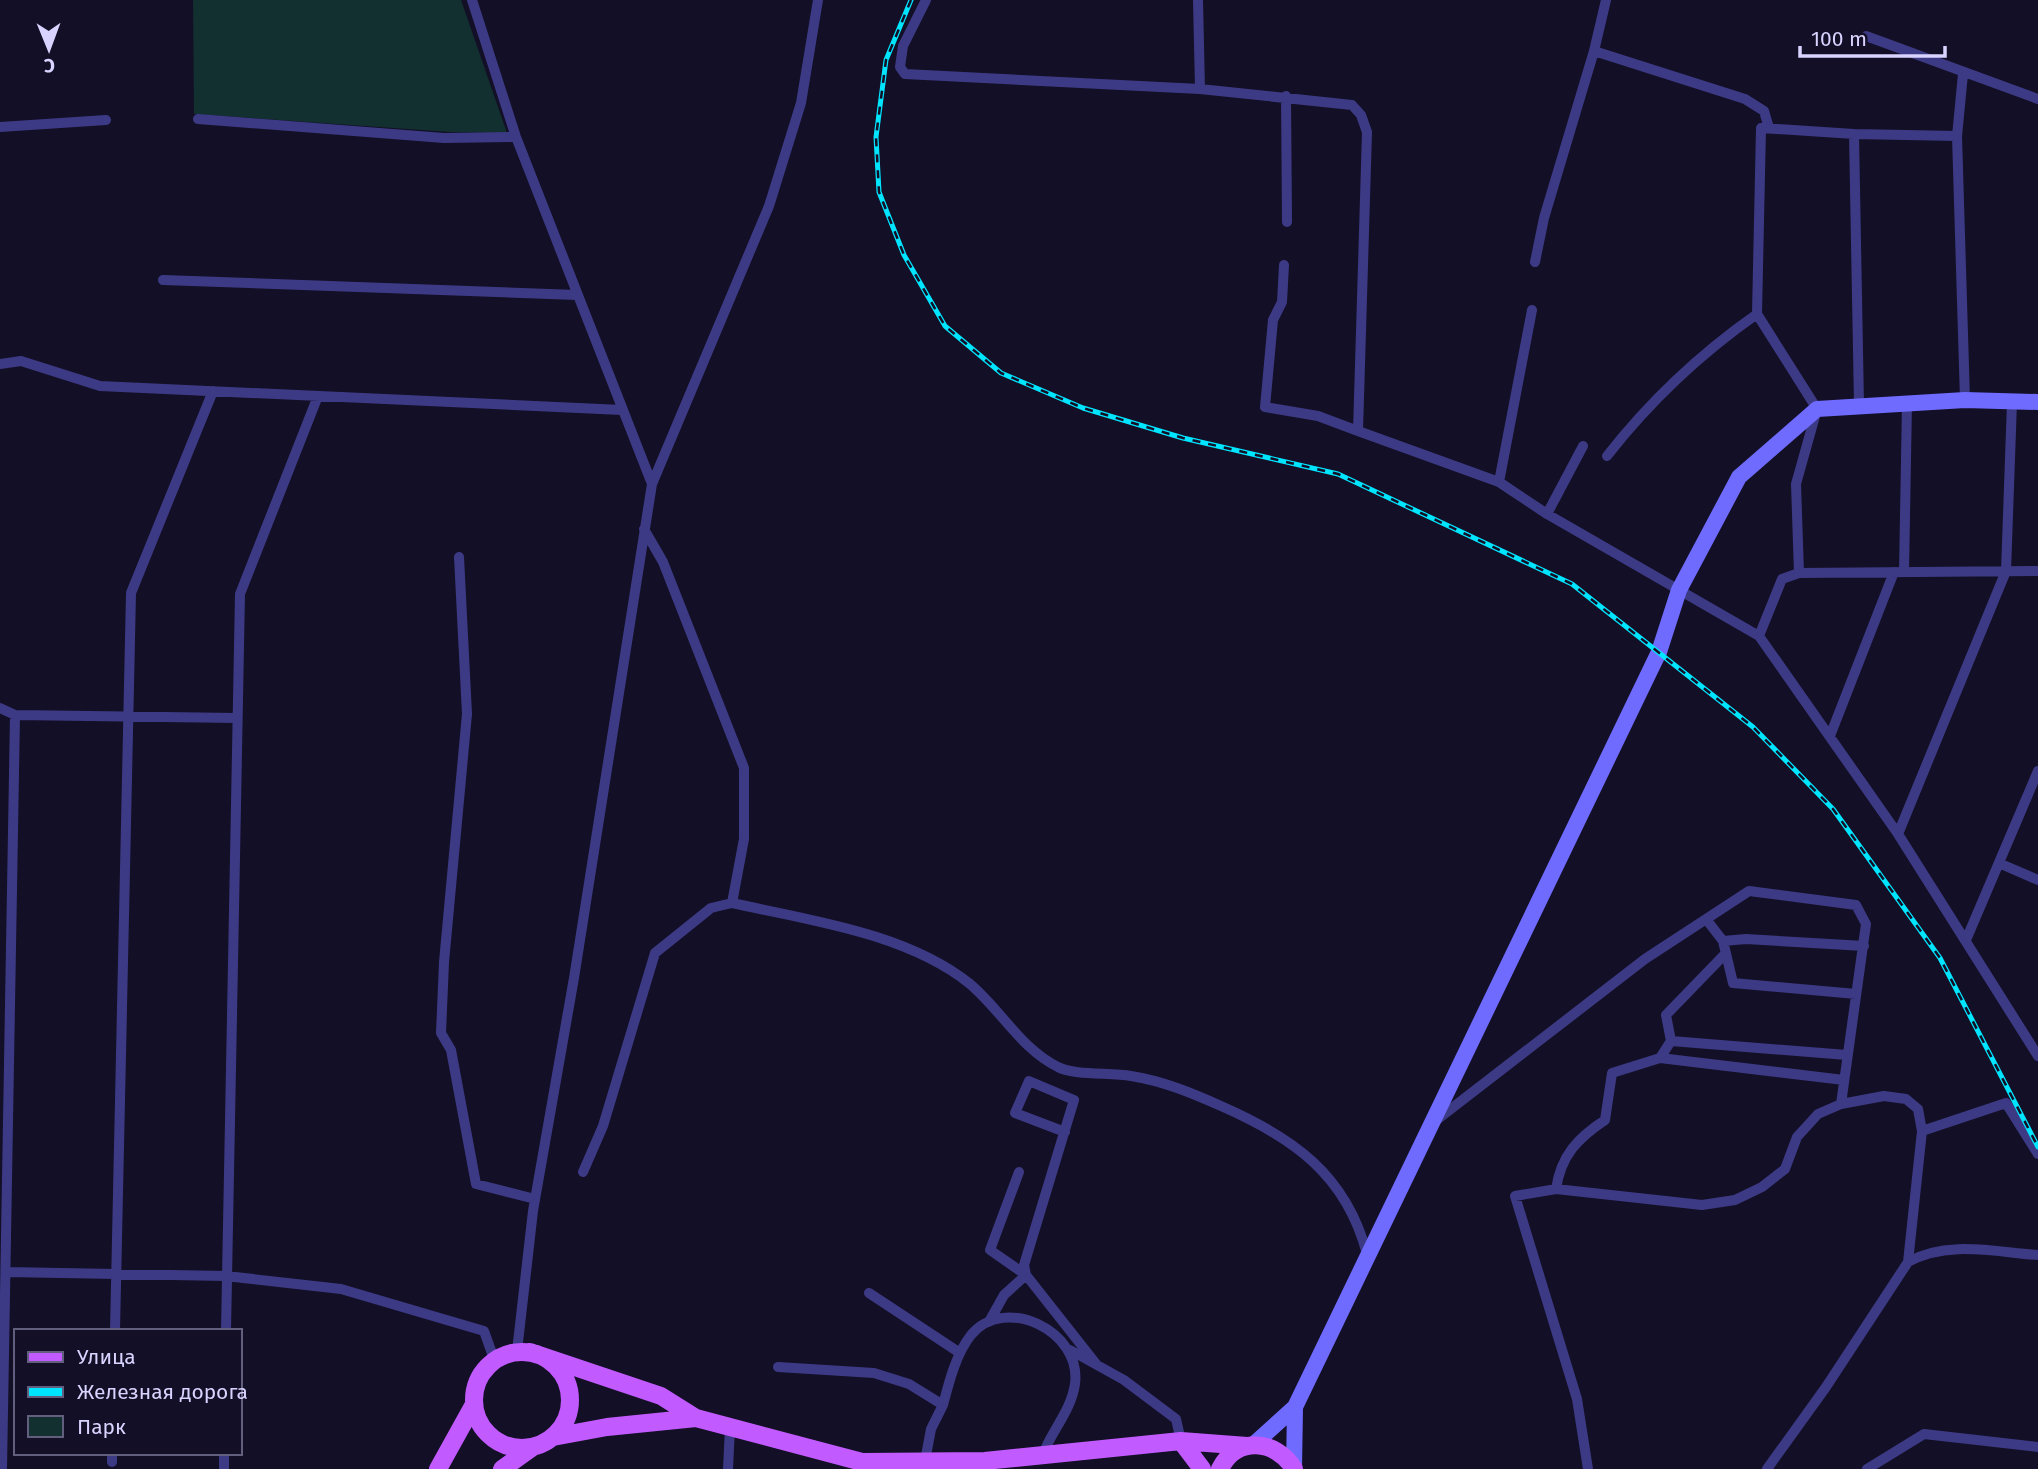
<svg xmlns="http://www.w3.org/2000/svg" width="2038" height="1469" viewBox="0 0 2038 1469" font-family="'Fira Sans',sans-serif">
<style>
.green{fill:#12302f}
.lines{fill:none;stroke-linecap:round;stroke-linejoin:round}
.street{stroke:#3d3a85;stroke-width:10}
.secondary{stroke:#6f6bff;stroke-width:16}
.primary{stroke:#c25bff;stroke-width:18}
.rail-casing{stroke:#00e5ff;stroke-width:5}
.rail{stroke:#130f26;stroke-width:2.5;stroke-dasharray:8;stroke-linecap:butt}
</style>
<rect width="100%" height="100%" fill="#130f26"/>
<!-- green -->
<path class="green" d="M193,0H461L507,133L450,132L194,114Z"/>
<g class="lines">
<!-- street -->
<path class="street" d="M472,0L516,137L652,484
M926,0L903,46L900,67L905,74L1200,89L1352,105L1361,115L1367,132L1358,431L1499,482
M1198,0L1200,89
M1606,0L1594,51L1745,99L1764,111L1769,128
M1866,36L2038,99
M1963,74L1957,136L1965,400
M1286,96L1287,222
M198,119L444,138L516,137
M0,127L106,120
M1854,134L1859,405
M1535,262L1544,218L1594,51
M1284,265L1282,302L1273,320L1265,407L1318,416L1358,431
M163,280L577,295
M1532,310L1499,482L1547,514
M0,364L21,361L100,386L622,410
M1583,446L1547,514L1759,636L1898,834L2038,1056
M1607,456C1650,401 1700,354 1757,314
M644,529L663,562L744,768V839L732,903C808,920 907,933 970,984C1000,1009 1022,1050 1058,1067C1075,1076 1111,1072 1131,1076C1163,1081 1192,1093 1221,1106C1292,1137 1346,1174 1367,1254
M459,557L467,714L444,962L441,1033L451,1050L476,1184L535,1199
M1904,572L1907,403
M1799,573L1796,484L1817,409L1757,314L1761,128L1854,134L1957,136
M1759,636L1782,579L1799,573L2038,571
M0,708L15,715L237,718
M1830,736L1894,572
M1898,834L2006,571L2012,402
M2001,864L2038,880
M1706,919L1723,941L1733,983L1856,994
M1966,940L2038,771
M1723,941L1746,939L1864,946
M1671,1041L1847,1055
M1660,1058L1844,1080
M1434,1122L1645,959L1749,891L1856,905L1866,924L1841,1104
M1922,1131L2006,1103L2038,1154
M1065,1132L1015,1113L1029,1081L1074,1100L1024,1265L1026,1275L1097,1365
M583,1172L603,1126L655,953L711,908L732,903
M1556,1189C1561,1155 1578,1138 1605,1120L1612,1073L1660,1058L1671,1041L1666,1015L1726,953
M6,1272L226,1276L341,1289L484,1331L494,1359
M869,1293L960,1353
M990,1320L1004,1295L1026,1275L990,1250L1019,1172
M115,1331L131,593L213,391
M226,1331L240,594L318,396
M1070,1350L1124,1380L1176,1419L1181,1441
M517,1351L533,1211L574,978L652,484L769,206L801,103L818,0
M778,1367L874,1373L909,1384L943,1405L931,1429L925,1461
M943,1405C949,1382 956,1354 971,1335C1005,1294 1082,1331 1075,1384C1071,1411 1052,1430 1042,1456
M112,1462V1453
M2,1469L15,715
M224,1469V1453
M728,1469L730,1427
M1588,1469L1577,1399L1515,1196L1556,1189L1702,1205L1735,1200L1762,1187L1785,1169L1797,1137L1818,1114L1841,1104L1884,1096L1906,1099L1918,1109L1922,1131L1908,1262
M1767,1469L1826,1387L1908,1262C1947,1240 1995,1252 2038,1255
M1867,1469L1924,1434L2038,1447"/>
<!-- secondary -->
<path class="secondary" d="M1253,1445L1295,1407
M1294,1469L1295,1407L1659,652L1679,590L1739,477L1817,409L1965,400L2038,402"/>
<!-- primary -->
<path class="primary" d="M474 1400a48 48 0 1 1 96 0a48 48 0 1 1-96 0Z
M530,1352L661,1396L696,1418L862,1462L985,1461L1181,1441L1247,1446
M553,1437L607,1427L696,1418
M1181,1441L1202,1469
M438,1469L473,1406
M502,1469L533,1447
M1220,1469C1236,1436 1276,1439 1294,1469"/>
<defs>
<path id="rail" d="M911,0L886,60L876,137L879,192L904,255L945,326L1001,373L1083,408L1183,438L1338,474L1572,584L1753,727L1833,809L1940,958L2038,1147"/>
</defs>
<!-- rail casing -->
<use href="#rail" class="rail-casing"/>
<!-- rail -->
<use href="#rail" class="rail"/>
</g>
<!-- legend -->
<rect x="14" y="1329" width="228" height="126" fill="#130f26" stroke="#625e7d" stroke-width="2"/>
<rect x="28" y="1352" width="35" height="10" fill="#c25bff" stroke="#625e7d" stroke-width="2"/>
<text x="77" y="1364" font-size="21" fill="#d9d4ff">Улица</text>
<rect x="28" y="1387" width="35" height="10" fill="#00e5ff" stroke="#625e7d" stroke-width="2"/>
<text x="77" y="1399" font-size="21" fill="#d9d4ff">Железная дорога</text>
<rect x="28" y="1416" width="35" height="21" fill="#12302f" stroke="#625e7d" stroke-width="2"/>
<text x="77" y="1434" font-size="21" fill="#d9d4ff">Парк</text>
<!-- north arrow -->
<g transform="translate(49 49) rotate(179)" stroke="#130f26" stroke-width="5" paint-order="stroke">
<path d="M0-5L12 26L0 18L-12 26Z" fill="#d9d4ff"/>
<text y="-10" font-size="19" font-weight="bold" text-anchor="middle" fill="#d9d4ff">С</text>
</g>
<!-- scale -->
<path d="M1800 46v10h145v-10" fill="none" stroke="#d9d4ff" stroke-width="3.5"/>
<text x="1811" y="46" font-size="21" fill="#d9d4ff" stroke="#130f26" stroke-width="5" paint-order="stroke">100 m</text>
</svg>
